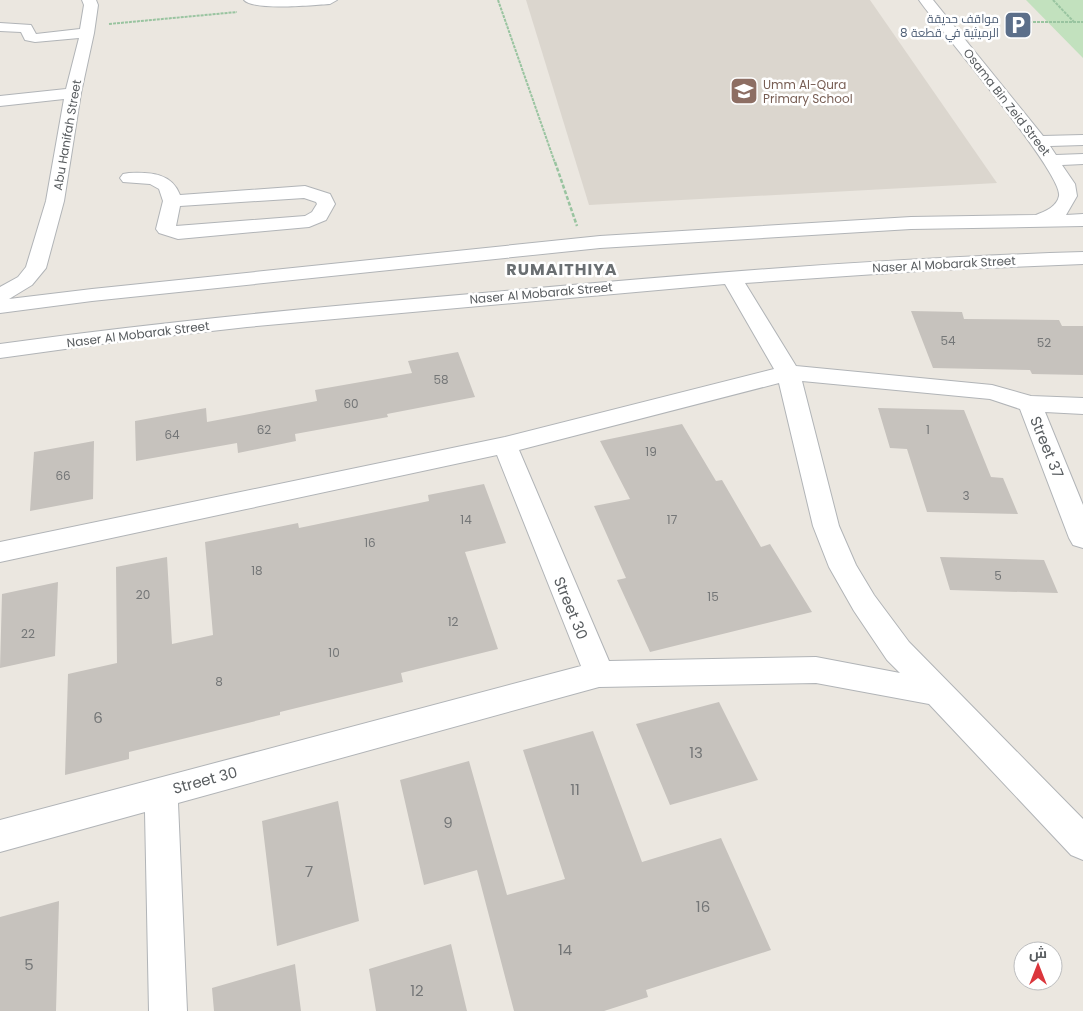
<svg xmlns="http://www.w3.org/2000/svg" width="1083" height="1011" viewBox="0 0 1083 1011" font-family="Poppins,Cairo,sans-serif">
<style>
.education{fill:#dbd6ce}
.green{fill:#c2e1be}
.building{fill:#c6c2bd}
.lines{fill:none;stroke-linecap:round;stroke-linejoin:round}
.minor-casing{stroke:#b1b4b7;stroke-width:2}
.path-far1{stroke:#99c4a0;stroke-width:2;stroke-dasharray:3 1;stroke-linecap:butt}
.path{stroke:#99c4a0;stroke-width:2.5;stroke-dasharray:4 2;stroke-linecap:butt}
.minor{fill:#fff;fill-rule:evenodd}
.labels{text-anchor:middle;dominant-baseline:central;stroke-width:5;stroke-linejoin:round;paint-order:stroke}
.far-service-label{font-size:12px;fill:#4e5e75;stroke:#fff;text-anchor:end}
.far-education-label{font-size:12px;fill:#785e54;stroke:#fff;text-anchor:start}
.far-street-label{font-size:12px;fill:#595d60;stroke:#fff}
.number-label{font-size:12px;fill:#747677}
.street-label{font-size:15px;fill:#595d60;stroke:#fff}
.near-number-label{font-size:15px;fill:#747677}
.far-district-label{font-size:16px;font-weight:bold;letter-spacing:1px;fill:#6a6f72;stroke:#fff}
</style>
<rect width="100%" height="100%" fill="#ebe7e0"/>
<!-- education -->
<path class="education" d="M526,0H870L997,183L589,205Z"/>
<!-- green -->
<path class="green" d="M1026,0H1083V58Z"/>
<!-- building -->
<path class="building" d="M911,311L962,312L964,319L1059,320L1062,326H1083V375L1032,374L1030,370L933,368Z
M458,352L475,397L387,414L388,417L295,434L296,441L238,453L237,443L136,461L135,421L206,408L207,422L317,401L315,390L412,373L408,361Z
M878,408L964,410L991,477L1003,478L1018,514L927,512L907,449L890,448Z
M682,424L716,481L722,480L761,547L770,544L812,612L650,652L617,580L626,578L594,506L630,499L600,441Z
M94,441L93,499L30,511L34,452Z
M484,484L506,543L465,552L498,649L401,673L403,682L280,712V715L129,752V759L65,775L68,674L117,663L116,567L167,557L172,644L213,635L205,542L298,523L299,528L429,501L428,495Z
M940,557L1044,560L1058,593L950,590Z
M58,582L55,656L0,668L2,594Z
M719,702L758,780L670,805L636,724Z
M593,731L642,862L721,838L771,950L646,990L648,997L604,1011H514L477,870L424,885L400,780L469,761L507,895L565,879L523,750Z
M338,801L359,921L277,946L262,821Z
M59,901L56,1011H0V917Z
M451,944L467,1011H376L369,969Z
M295,964L301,1011H214L212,988Z"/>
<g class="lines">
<defs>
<path id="minor" d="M82,0H96L98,5L94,33L81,93L64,201L46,268L32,285L9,299L92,289L600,236L911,217L1036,215C1045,211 1057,207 1059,196C1063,173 939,29 919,0H933L1043,136L1083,135V145L1050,146L1056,155L1083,154V164L1062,165L1075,184L1077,196L1066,215L1083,214V226L911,229L600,248L92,301L0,313V287L18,277L26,267L46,201L64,99L0,106V96L66,89L79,38L35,42L25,40L21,32L0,31V23L31,25L36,34L80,29L84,5Z
M244,0H337L330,4C314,5 254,11 244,0Z
M129,173C150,172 172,173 180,195L305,186L330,194L335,204L326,220L309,227L178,239L159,233L156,229L163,201L159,189L150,184L123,182L120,178L123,174ZM304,198L316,202L317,204L312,212L305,216L176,226L180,206Z
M1083,252V264L935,270L745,283L796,366L992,385L1031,396L1083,398V414L1045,412L1083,505V548L1073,545L1069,538L1020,409L990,399L802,381L839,526L856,565L874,595L909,642L1083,819V860L1071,855L929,704L816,683L599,687L178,803L187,1011H149L145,812L0,852V820L581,666L497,455L0,562V542L505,437L774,369L725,284L247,327L123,341L0,358V344C164,321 329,306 494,292C691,274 886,258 1083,252ZM779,383L813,526L829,567L854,611L887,660L900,673L816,657L609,661L519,450Z"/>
</defs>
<!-- minor casing -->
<use href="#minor" class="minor-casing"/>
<!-- path-far1 -->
<path class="path-far1" d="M498,0L555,163
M1053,0L1074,22
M1013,22H1083
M109,24L237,12"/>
<!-- path -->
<path class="path" d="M555,162L577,226"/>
<!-- minor -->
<use href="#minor" class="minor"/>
</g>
<!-- icons -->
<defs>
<symbol id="parking-square" viewBox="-11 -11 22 22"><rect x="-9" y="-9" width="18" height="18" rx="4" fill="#5c6f8a" stroke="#fff"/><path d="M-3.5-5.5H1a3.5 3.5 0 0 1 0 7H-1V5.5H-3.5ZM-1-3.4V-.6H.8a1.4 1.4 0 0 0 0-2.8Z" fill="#fff"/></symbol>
<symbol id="school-square" viewBox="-11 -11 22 22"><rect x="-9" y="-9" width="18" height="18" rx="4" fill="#8d6e63" stroke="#fff"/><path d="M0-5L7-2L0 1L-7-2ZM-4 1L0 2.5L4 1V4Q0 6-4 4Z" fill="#fff"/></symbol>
</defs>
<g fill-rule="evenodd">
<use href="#parking-square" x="1002" y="9" width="32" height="32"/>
<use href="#school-square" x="728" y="75" width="32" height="32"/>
</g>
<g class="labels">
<!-- far-service labels -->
<g class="far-service-label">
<text x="999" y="18">مواقف حديقة<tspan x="999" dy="14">الرميثية في قطعة 8</tspan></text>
</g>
<!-- far-education labels -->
<g class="far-education-label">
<text x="763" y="84">Umm Al-Qura<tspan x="763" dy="14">Primary School</tspan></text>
</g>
<!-- far-street labels -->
<g class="far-street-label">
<text transform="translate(1007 102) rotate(52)">Osama Bin Zeid Street</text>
<text transform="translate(67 135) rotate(-80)">Abu Hanifah Street</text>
<text transform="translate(944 264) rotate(-3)">Naser Al Mobarak Street</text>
<text transform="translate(541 293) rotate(-5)">Naser Al Mobarak Street</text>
<text transform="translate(138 334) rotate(-7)">Naser Al Mobarak Street</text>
</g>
<!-- number labels -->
<g class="number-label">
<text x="948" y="340">54</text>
<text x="1044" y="342">52</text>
<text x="441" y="379">58</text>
<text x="351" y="403">60</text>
<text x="264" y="429">62</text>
<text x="928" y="429">1</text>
<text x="172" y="434">64</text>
<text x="651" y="451">19</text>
<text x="63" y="475">66</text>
<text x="966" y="495">3</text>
<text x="466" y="519">14</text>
<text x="672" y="519">17</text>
<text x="370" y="542">16</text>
<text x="257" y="570">18</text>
<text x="998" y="575">5</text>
<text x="143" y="594">20</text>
<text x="713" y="596">15</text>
<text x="453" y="621">12</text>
<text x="28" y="633">22</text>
<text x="334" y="652">10</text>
<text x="219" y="681">8</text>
</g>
<!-- street labels -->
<g class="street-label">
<text transform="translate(1047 447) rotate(68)">Street 37</text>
<text transform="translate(571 608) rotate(68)">Street 30</text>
<text transform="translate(205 780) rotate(-15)">Street 30</text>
</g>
<!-- near-number labels -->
<g class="near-number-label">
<text x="98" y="717">6</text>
<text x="696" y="752">13</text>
<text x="575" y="789">11</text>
<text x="448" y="822">9</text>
<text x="309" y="871">7</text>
<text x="703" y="906">16</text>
<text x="565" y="949">14</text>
<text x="29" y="964">5</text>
<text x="417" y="990">12</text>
</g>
<!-- far-district labels -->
<g class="far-district-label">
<text x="562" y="269">RUMAITHIYA</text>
</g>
</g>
<!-- north arrow -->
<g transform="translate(1038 966)"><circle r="24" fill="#ffffff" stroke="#bdbebf"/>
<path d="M0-4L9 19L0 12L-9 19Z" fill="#db363c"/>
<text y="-8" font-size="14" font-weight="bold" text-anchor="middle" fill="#595d60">ش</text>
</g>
</svg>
